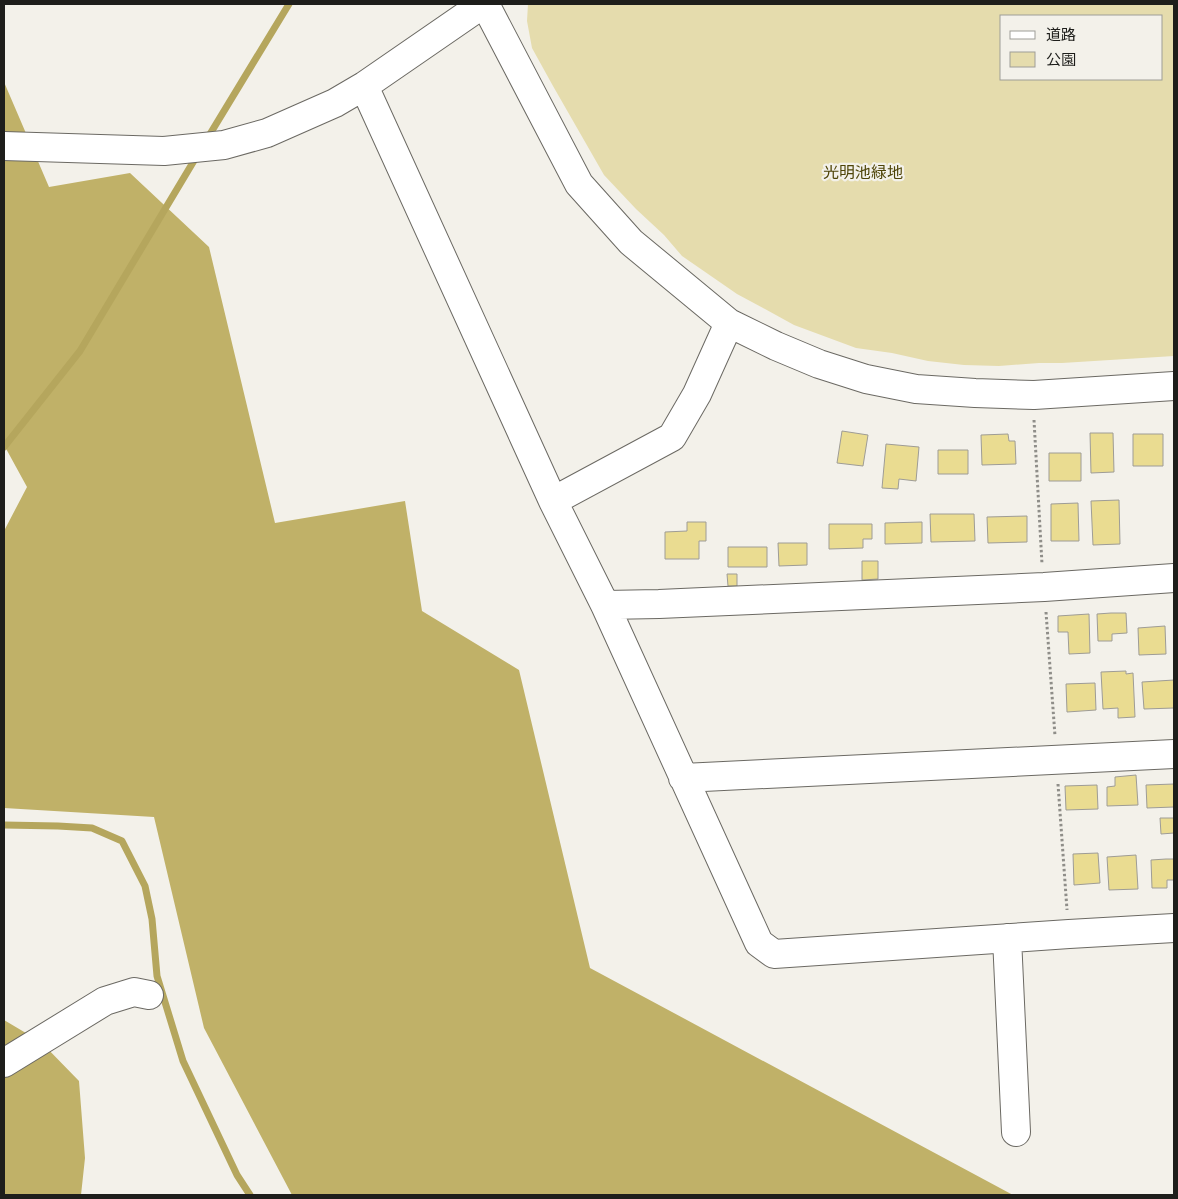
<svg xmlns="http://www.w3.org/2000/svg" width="1178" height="1199" viewBox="0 0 1178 1199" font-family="'DejaVu Sans','Noto Sans JP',sans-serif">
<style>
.green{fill:#e5dcad;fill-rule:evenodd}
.forest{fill:#c0b168}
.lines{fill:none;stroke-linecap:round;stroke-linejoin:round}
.stream{stroke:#b5a65d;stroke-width:7}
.building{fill:#eadc91;stroke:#9e9c96}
.minor-casing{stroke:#6b6963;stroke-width:30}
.path{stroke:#8f8e89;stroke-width:3;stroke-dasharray:2.5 2.5;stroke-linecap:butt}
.minor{stroke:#fff;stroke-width:28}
.labels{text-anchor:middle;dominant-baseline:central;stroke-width:4.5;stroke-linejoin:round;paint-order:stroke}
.park-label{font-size:16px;fill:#4e4407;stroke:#f3f1ea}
</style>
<rect width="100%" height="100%" fill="#f3f1ea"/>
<!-- green -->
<path class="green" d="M528,4H1174V356L1062,363H1039L999,366L964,365L928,361L892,353L856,348L794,325L765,309L737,294L682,256L664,235L636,209L604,175L553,86L532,48L527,21ZM1002,16H1162V79H1002Z"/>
<!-- forest -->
<path class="forest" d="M4,82L49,187L130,173L209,247L275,523L405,501L422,611L519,670L590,968L1013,1195H292L204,1028L154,817L4,808V531L27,487L4,445Z
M4,1020L41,1042L79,1081L85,1158L81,1195H4Z"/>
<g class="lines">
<!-- stream -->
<path class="stream" d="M207,139L289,4
M4,447L80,351L198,154
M4,825L58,826L92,828L122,841L145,886L152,919L157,976L183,1061L237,1175L250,1195"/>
</g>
<!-- building -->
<path class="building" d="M842,431L868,435L863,466L837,463Z
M1090,433H1113L1114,472L1091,473Z
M1008,434L1009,441H1015L1016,464L982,465L981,435Z
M1133,434H1163V466H1133Z
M886,444L919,447L916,481L899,479L898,489L882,488Z
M938,450H968V474H938Z
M1049,453H1081V481H1049Z
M1119,500L1120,544L1093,545L1091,501Z
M1078,503L1079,541H1051V504Z
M930,514H974L975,541L931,542Z
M1027,516V542L988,543L987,517Z
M687,522H706V541H699V559H665V532L687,531Z
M922,522V543L885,544V523Z
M829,524H872V539H863V548L829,549Z
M778,543H807V565L779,566Z
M728,547H767V567H728Z
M862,561H878V579L862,580Z
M727,574H737V586H728Z
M1111,613H1126L1127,633L1112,634V641H1098L1097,614Z
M1089,614L1090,653L1069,654L1068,632H1058V616Z
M1165,626L1166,654L1139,655L1138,628Z
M1126,671V674L1133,673L1135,717L1118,718V708L1103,709L1101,672Z
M1174,680V708L1144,709L1142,682Z
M1095,683L1096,710L1067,712L1066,684Z
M1136,775L1138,805L1107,806V787L1115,786V777Z
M1174,784V807L1147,808L1146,785Z
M1097,785L1098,809L1066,810L1065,786Z
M1160,818H1174V833L1161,834Z
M1098,853L1100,883L1074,885L1073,854Z
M1136,855L1138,889L1109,890L1107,857Z
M1166,859H1174V880H1167V888H1152L1151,860Z"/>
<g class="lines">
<defs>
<path id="minor" d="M485,4L579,184L631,242L729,323L776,346L819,364L866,379L916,389L975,393L1034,395L1174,386
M364,86L553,501L605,605L759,943L774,954L1069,934L1174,928
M4,146L164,151L224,145L267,133L335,103L364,86L483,4
M553,501L672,437L697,394L729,323
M605,605L659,604L1044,587L1174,578
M683,778L1174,754
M1007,938L1016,1132
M4,1063L105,1001L134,992L149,995"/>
</defs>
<!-- minor casing -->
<use href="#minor" class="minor-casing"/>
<!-- path -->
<path class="path" d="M1034,420L1042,564
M1046,612L1055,736
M1058,784L1067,910"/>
<!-- minor -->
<use href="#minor" class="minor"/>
</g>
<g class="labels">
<!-- park labels -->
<g class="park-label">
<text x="863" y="172">光明池緑地</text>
</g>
</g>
<!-- border -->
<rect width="1178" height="1199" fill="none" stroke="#1e1e1b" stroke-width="10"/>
<!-- legend -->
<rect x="1000" y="15" width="162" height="65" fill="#f3f1ea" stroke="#9e9d97"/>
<rect x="1010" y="31" width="25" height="8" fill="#ffffff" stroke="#9e9d97"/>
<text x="1046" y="40" font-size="15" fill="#1e1e1b">道路</text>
<rect x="1010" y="52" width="25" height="15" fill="#e5dcad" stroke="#9e9d97"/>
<text x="1046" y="65" font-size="15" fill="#1e1e1b">公園</text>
</svg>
